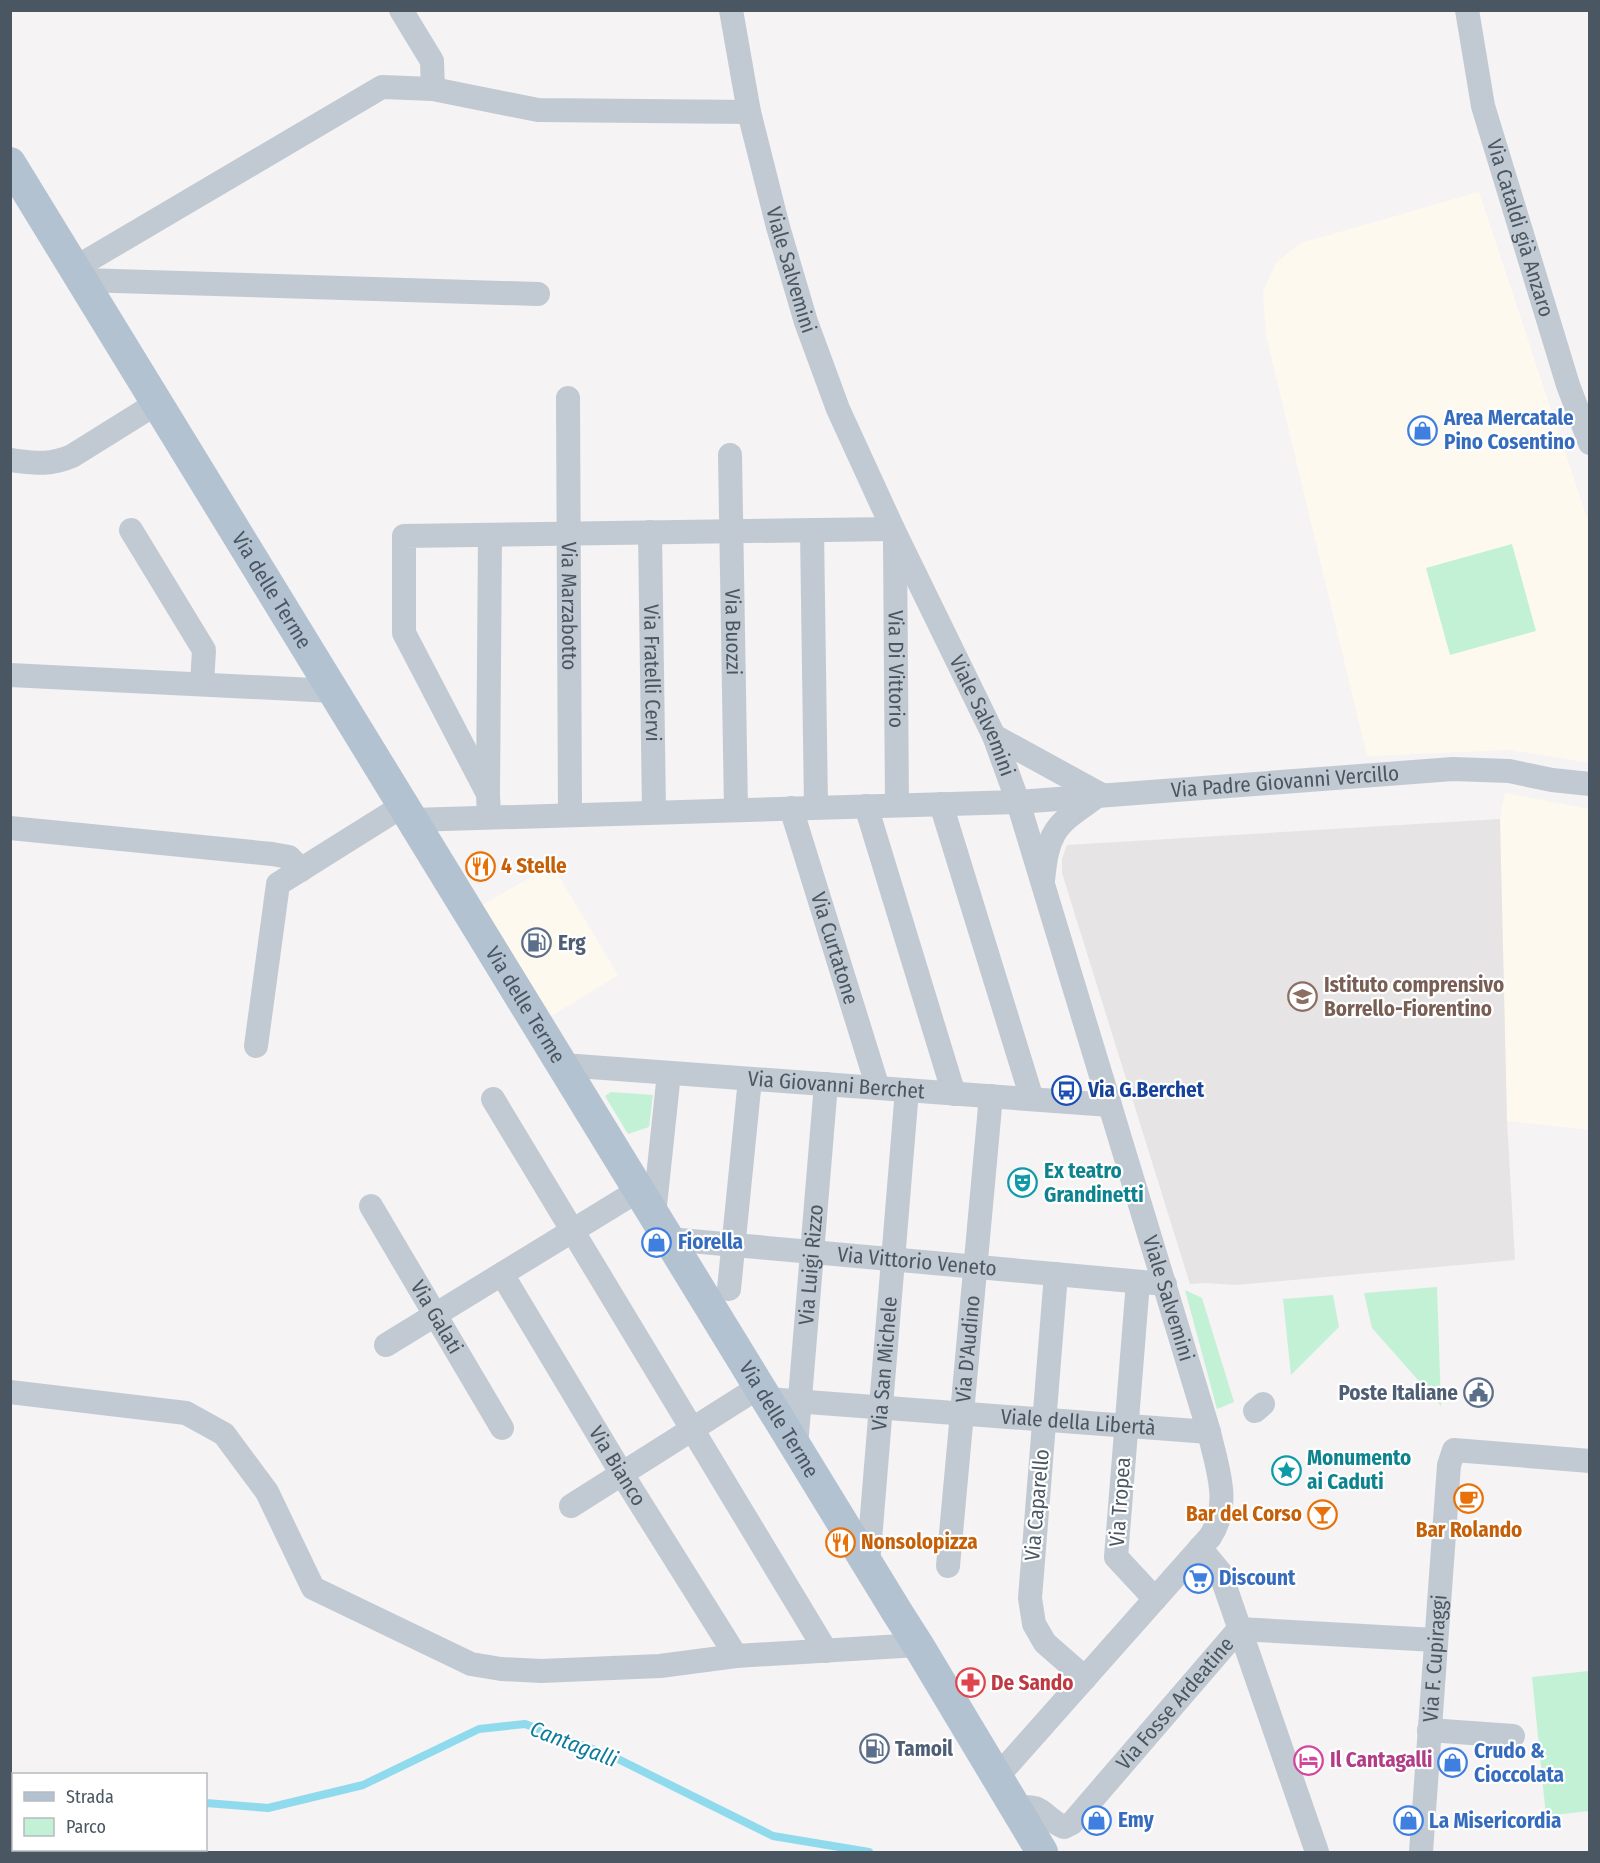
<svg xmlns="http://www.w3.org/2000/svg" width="1600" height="1863" viewBox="0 0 1600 1863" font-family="'Fira Sans Condensed',sans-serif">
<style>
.commercial{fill:#fdf9ef}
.education{fill:#e6e4e5}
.green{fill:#c3f1d5}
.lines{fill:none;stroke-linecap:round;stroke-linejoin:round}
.stream{stroke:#90daee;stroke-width:8}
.minor{stroke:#c1cad2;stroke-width:24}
.major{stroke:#b3c2d1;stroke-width:32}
.labels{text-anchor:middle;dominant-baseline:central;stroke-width:4.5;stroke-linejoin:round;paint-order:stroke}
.street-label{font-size:21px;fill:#4a5661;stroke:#fff}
.shop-label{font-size:21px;font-weight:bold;fill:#366cbe;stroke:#fff;text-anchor:start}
.food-label{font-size:21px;font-weight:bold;fill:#c56008;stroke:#fff;text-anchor:start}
.service-label{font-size:21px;font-weight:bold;fill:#4e5e75;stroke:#fff;text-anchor:start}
.education-label{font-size:21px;font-weight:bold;fill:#785e54;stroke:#fff;text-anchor:start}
.transit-label{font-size:21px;font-weight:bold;fill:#164399;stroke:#fff;text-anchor:start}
.culture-label{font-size:21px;font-weight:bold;fill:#0d838f;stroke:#fff;text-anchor:start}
.health-label{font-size:21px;font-weight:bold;fill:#be3a42;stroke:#fff;text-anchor:start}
.hotel-label{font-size:21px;font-weight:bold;fill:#b23c85;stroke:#fff;text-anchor:start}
.water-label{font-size:22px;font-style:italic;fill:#0c7c9b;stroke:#fff}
</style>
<rect width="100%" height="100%" fill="#f5f3f3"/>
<!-- commercial -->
<path class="commercial" d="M1479,192L1589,524V763L1510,750L1367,756L1266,335L1263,291L1276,263L1301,243Z
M1505,793L1589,809V1130L1507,1121L1500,819Z
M552,865L618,975L542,1022L475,909Z"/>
<!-- education -->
<path class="education" d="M1500,819L1507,1121L1515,1260L1236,1285L1206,1283L1190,1284L1062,873V859L1067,845Z
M10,1811H13L14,1850H117L120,1852H11Z"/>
<!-- green -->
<path class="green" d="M1512,544L1536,631L1450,655L1426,568Z
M611,1092L653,1095L649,1127L628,1134L605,1096Z
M1437,1287L1441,1406L1372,1328L1364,1293Z
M1185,1290L1202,1298L1234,1402L1217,1409Z
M1333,1295L1339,1327L1291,1375L1283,1299Z
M1589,1671V1811L1546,1816L1532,1677Z"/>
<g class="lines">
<!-- stream -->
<path class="stream" d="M10,1790L14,1791
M206,1803L268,1808L363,1785L479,1729L525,1724L614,1757L773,1836L869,1852"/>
<!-- minor -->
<g class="minor">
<path d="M401,10L432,61L433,89"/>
<path id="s1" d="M731,10L749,112L778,227L806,322L838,409L893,529L994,736L1018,802L1209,1432C1217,1468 1232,1504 1210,1537L998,1776"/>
<path id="s2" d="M1467,10L1483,106L1568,385L1590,443"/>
<path d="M75,268L382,87L433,89L538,110L749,112"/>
<path d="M82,280L538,294"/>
<path id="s3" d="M568,398L570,815"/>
<path id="s4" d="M730,455L736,810"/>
<path d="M10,460C35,463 49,466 72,456L157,403"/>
<path d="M131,530L204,650L202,684"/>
<path d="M812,530L816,807"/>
<path id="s5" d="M650,532L654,812"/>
<path id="s6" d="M895,541L897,805"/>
<path d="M10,675L334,691"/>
<path d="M994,736L1100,794"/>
<path d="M488,790L490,535"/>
<path d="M941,804L1032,1099"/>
<path d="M866,806L954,1094"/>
<path id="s7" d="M791,808L878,1088"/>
<path d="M489,817L488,794L404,633V536L893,529"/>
<path id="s8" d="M412,820L1018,802L1453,769L1509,771L1552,780L1590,784"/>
<path d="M10,828L272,854L289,857L301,870"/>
<path d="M1043,880C1045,864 1046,848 1054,834C1063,817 1085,806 1100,794"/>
<path d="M256,1046L278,884L404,805"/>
<path id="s9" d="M563,1065L1110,1105"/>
<path d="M493,1099L826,1651"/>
<path id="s10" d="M371,1206L502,1428"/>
<path d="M654,1215L669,1073"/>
<path id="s11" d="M669,1239L1165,1284"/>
<path id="s12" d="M502,1274L622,1474L736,1656"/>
<path d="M1056,1274L1030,1598L1034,1624L1045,1643L1085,1678"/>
<path d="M1138,1282L1116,1557L1155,1599"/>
<path d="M729,1289L750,1079"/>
<path d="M386,1345L639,1190"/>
<path d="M10,1392L186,1413L224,1434L267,1492L313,1588L471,1664L501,1669L541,1671L660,1666L736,1656L918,1645"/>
<path id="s13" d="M767,1399L1209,1432"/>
<path d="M1255,1411L1263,1404"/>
<path id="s14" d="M796,1446L826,1084"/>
<path d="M571,1506L759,1387"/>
<path d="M1200,1548L1220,1572L1317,1852"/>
<path id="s15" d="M868,1564L907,1090"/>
<path id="s16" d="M948,1566L991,1096"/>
<path d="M1429,1730L1513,1736"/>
<path id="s17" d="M1017,1810C1041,1800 1045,1820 1064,1827L1072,1823L1239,1629L1435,1640"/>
<path id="s18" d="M1421,1852L1449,1465L1454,1450L1590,1461"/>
</g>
<!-- major -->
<path class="major" id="s19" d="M10,163L897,1612L918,1645L1042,1852"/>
</g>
<!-- icons -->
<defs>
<symbol id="shop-ring" viewBox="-11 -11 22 22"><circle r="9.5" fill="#fff" stroke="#3f7fe0" stroke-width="1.5"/><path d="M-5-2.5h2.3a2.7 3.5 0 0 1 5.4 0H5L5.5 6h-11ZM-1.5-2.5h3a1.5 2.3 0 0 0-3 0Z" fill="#3f7fe0"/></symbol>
<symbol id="restaurant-ring" viewBox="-11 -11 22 22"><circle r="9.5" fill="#fff" stroke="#e8710a" stroke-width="1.5"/><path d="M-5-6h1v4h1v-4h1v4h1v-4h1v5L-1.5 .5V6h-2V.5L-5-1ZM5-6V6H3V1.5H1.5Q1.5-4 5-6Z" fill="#e8710a"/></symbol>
<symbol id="fuel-ring" viewBox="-11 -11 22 22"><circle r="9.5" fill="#fff" stroke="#5c6f8a" stroke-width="1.5"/><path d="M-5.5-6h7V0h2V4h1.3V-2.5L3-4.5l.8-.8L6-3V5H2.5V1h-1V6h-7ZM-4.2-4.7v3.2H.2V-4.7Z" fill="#5c6f8a"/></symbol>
<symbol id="school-ring" viewBox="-11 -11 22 22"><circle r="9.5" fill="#fff" stroke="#8d6e63" stroke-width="1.5"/><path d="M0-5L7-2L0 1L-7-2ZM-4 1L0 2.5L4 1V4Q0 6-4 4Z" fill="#8d6e63"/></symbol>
<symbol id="bus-ring" viewBox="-11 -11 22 22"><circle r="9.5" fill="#fff" stroke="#1a4fb4" stroke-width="1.5"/><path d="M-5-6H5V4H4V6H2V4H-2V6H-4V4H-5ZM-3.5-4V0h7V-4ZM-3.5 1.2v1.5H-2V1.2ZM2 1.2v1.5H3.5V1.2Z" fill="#1a4fb4"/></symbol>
<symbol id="theatre-ring" viewBox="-11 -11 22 22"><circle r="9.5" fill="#fff" stroke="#0f9aa8" stroke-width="1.5"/><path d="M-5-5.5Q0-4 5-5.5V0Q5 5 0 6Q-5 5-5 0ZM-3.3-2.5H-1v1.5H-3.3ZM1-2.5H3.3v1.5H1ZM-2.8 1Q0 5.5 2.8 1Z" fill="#0f9aa8"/></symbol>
<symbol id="civic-ring" viewBox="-11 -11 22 22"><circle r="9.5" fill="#fff" stroke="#5c6f8a" stroke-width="1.5"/><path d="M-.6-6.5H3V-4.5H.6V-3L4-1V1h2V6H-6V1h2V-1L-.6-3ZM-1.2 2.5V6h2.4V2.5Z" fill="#5c6f8a"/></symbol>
<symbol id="sight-ring" viewBox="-11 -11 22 22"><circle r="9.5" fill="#fff" stroke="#0f9aa8" stroke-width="1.5"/><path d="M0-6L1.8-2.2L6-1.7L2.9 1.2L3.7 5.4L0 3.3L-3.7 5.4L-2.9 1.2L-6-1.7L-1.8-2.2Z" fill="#0f9aa8"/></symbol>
<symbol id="cafe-ring" viewBox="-11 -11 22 22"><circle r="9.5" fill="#fff" stroke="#e8710a" stroke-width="1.5"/><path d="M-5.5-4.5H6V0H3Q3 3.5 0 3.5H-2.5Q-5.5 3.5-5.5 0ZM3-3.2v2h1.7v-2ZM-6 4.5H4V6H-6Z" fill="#e8710a"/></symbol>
<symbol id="bar-ring" viewBox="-11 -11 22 22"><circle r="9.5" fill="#fff" stroke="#e8710a" stroke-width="1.5"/><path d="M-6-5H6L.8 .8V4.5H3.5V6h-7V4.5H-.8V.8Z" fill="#e8710a"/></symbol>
<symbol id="supermarket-ring" viewBox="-11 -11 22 22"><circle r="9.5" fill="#fff" stroke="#3f7fe0" stroke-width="1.5"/><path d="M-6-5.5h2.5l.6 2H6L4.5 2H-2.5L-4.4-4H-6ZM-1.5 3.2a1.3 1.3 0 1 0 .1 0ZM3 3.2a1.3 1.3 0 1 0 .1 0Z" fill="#3f7fe0"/></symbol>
<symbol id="pharmacy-ring" viewBox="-11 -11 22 22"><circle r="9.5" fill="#fff" stroke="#e0444e" stroke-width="1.5"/><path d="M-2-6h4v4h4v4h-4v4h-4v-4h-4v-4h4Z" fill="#e0444e"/></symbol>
<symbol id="hotel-ring" viewBox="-11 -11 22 22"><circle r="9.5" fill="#fff" stroke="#d1479c" stroke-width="1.5"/><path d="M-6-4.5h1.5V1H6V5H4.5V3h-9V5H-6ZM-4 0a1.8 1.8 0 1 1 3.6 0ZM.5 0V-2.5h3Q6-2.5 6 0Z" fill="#d1479c"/></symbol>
</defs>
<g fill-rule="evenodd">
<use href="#shop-ring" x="1406" y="414" width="33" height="33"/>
<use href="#restaurant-ring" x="464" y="850" width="33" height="33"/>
<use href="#fuel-ring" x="520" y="926" width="33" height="33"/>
<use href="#school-ring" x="1286" y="980" width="33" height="33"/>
<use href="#bus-ring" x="1050" y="1074" width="33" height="33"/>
<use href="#theatre-ring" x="1006" y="1166" width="33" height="33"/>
<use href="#shop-ring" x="640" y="1226" width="33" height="33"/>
<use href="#civic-ring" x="1462" y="1376" width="33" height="33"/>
<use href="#sight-ring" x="1270" y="1454" width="33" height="33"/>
<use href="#cafe-ring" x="1452" y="1482" width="33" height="33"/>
<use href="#bar-ring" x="1306" y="1498" width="33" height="33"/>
<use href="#restaurant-ring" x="824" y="1526" width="33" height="33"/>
<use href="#supermarket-ring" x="1182" y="1562" width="33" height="33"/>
<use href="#pharmacy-ring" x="954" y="1666" width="33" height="33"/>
<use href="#fuel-ring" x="858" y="1732" width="33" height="33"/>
<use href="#hotel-ring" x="1292" y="1744" width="33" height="33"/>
<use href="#shop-ring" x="1436" y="1746" width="33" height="33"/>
<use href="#shop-ring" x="1080" y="1804" width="33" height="33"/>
<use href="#shop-ring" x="1392" y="1804" width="33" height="33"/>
</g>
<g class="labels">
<!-- street labels -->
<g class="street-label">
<text stroke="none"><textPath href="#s2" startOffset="225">Via Cataldi già Anzaro</textPath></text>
<text stroke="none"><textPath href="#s1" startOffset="267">Viale Salvemini</textPath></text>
<text stroke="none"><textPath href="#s19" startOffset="501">Via delle Terme</textPath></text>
<text stroke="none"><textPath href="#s3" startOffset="208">Via Marzabotto</textPath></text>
<text stroke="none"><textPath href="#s4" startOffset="177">Via Buozzi</textPath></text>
<text stroke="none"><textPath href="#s6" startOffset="128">Via Di Vittorio</textPath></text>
<text stroke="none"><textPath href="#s5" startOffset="141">Via Fratelli Cervi</textPath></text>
<text stroke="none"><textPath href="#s1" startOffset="753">Viale Salvemini</textPath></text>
<text stroke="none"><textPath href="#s8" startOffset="874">Via Padre Giovanni Vercillo</textPath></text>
<text stroke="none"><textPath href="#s7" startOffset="147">Via Curtatone</textPath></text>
<text stroke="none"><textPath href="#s19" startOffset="987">Via delle Terme</textPath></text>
<text stroke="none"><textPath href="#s9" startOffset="274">Via Giovanni Berchet</textPath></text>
<text stroke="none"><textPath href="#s11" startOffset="249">Via Vittorio Veneto</textPath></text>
<text stroke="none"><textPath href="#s14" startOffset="182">Via Luigi Rizzo</textPath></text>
<text stroke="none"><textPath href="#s1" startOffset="1365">Viale Salvemini</textPath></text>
<text stroke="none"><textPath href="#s10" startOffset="129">Via Galati</textPath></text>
<text stroke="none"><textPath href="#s16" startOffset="218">Via D'Audino</textPath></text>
<text stroke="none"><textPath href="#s15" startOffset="201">Via San Michele</textPath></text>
<text stroke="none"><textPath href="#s19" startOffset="1473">Via delle Terme</textPath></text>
<text stroke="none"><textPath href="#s13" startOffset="312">Viale della Libertà</textPath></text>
<text stroke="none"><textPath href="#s12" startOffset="224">Via Bianco</textPath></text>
<text transform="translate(1120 1502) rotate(-86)">Via Tropea</text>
<text transform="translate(1037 1505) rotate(-85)">Via Caparello</text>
<text stroke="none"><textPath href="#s18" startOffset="194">Via F. Cupiraggi</textPath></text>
<text stroke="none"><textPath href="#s17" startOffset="220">Via Fosse Ardeatine</textPath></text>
</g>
<!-- shop labels -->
<g class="shop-label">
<text x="1444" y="418">Area Mercatale<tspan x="1444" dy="24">Pino Cosentino</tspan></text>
<text x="678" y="1242">Fiorella</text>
<text x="1219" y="1578">Discount</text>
<text x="1474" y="1751">Crudo &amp;<tspan x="1474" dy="24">Cioccolata</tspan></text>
<text x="1118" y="1820">Emy</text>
<text x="1429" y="1821">La Misericordia</text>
</g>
<!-- food labels -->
<g class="food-label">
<text x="501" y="866">4 Stelle</text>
<text x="1302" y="1514" text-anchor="end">Bar del Corso</text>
<text x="1469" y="1530" text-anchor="middle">Bar Rolando</text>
<text x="861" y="1542">Nonsolopizza</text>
</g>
<!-- service labels -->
<g class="service-label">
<text x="558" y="943">Erg</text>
<text x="1458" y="1393" text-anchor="end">Poste Italiane</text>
<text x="895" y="1749">Tamoil</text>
</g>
<!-- education labels -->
<g class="education-label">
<text x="1324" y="985">Istituto comprensivo<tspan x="1324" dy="24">Borrello-Fiorentino</tspan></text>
</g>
<!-- transit labels -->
<g class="transit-label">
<text x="1088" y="1090">Via G.Berchet</text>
</g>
<!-- culture labels -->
<g class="culture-label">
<text x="1044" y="1171">Ex teatro<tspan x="1044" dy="24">Grandinetti</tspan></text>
<text x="1307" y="1458">Monumento<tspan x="1307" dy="24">ai Caduti</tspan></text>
</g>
<!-- health labels -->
<g class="health-label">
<text x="991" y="1683">De Sando</text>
</g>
<!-- hotel labels -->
<g class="hotel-label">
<text x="1330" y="1760">Il Cantagalli</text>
</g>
<!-- water labels -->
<g class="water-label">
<text transform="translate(574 1744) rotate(21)">Cantagalli</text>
</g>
</g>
<!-- border -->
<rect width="1600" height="1863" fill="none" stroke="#4a5661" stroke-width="24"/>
<!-- legend -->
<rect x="12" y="1773" width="195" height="78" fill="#ffffff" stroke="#b7bbc0" stroke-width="1.5"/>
<rect x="24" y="1792" width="30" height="9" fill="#b3c2d1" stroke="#b7bbc0" stroke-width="1.5"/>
<text x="66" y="1803" font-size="18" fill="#4a5661">Strada</text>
<rect x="24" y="1818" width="30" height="18" fill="#c3f1d5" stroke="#b7bbc0" stroke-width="1.5"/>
<text x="66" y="1833" font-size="18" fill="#4a5661">Parco</text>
</svg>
